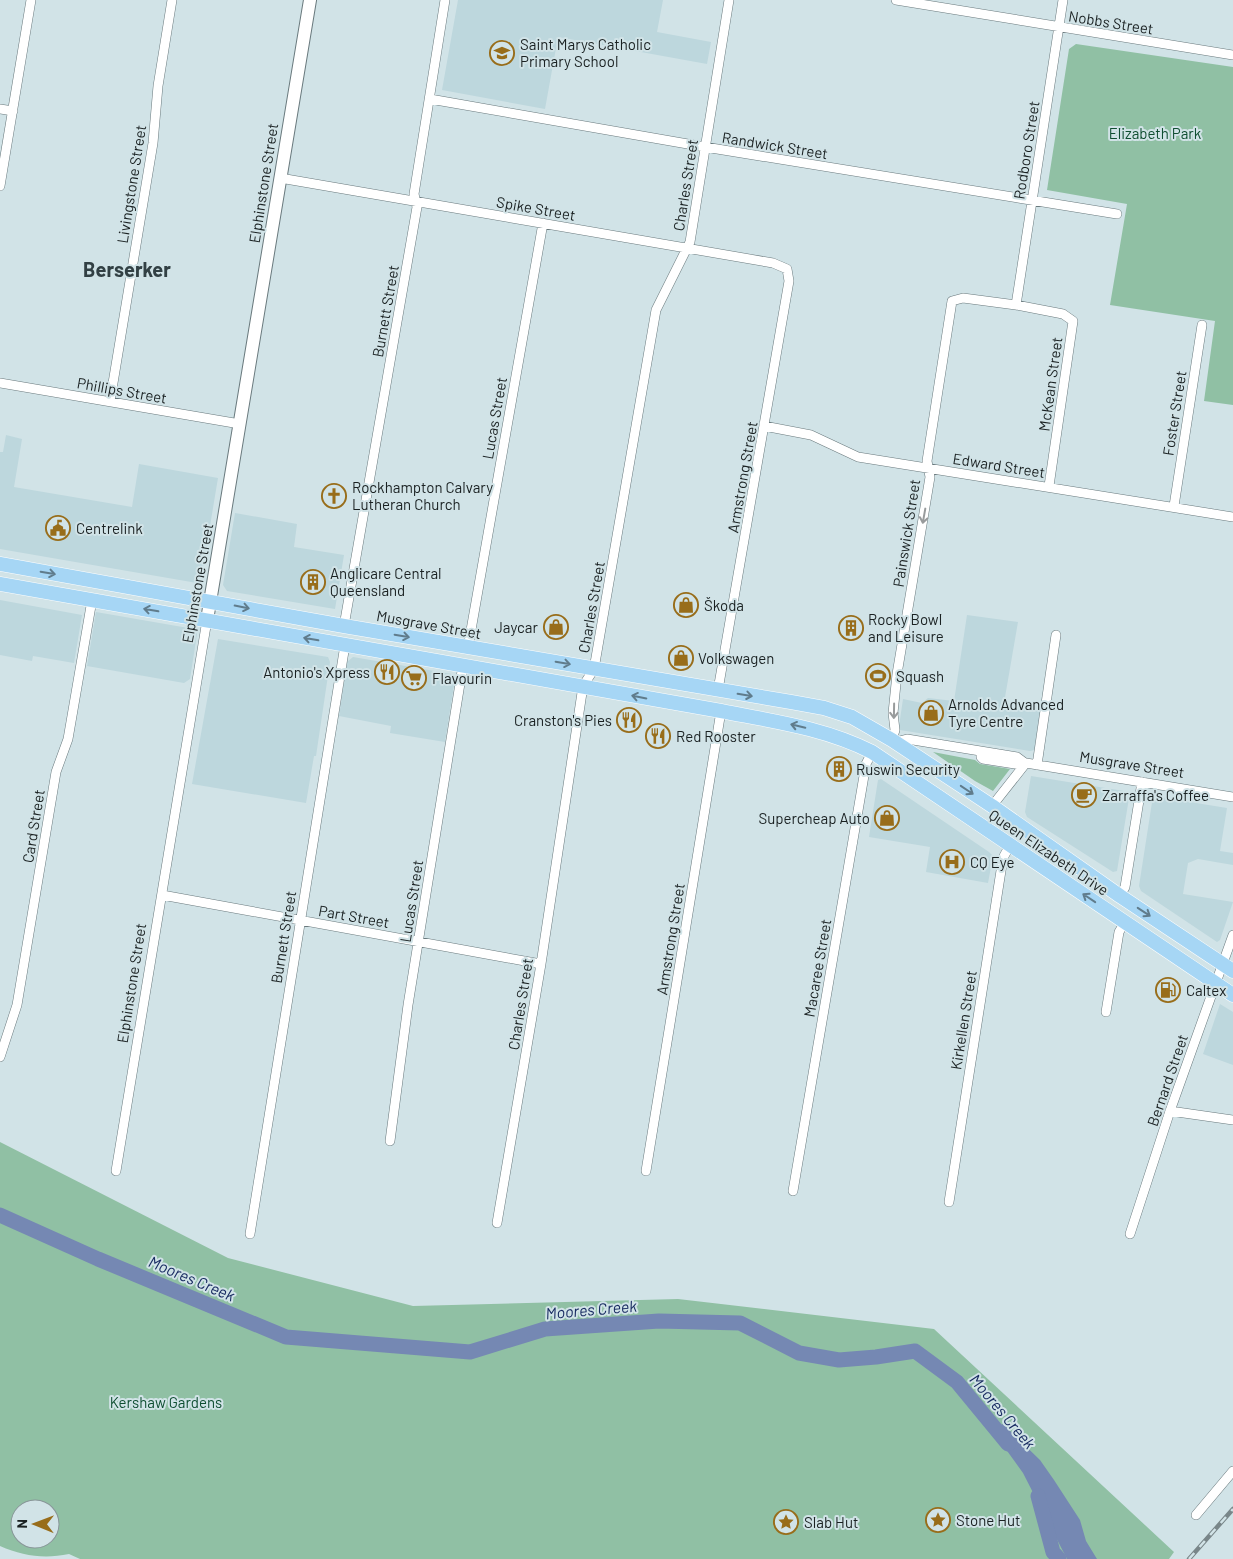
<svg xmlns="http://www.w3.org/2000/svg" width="1233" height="1559" viewBox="0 0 1233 1559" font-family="Barlow,sans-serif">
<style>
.built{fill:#bdd7dd}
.green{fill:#90c0a4;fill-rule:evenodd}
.water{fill:#7588b3}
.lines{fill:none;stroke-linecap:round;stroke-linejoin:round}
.river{stroke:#7588b3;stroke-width:15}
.street-casing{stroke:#69797d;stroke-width:10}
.secondary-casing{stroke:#69797d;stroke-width:14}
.primary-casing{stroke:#fff;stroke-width:15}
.street{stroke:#fff;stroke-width:9}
.secondary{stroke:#fff;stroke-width:12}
.primary{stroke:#a6d6f5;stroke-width:14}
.rail-casing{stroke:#798689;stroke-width:4.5}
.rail{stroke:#d1e3e7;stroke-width:2.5;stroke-dasharray:8;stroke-linecap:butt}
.oneway{stroke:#989b9c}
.oneway2{stroke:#607c8c}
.labels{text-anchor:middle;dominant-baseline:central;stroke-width:4;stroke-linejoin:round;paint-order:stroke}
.street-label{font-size:15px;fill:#1a2122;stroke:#d1e3e7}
.poi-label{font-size:15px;fill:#1a2122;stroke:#d1e3e7;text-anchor:start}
.park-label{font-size:15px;fill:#0f4e31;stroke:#d1e3e7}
.water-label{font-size:16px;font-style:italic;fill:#182b61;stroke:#d1e3e7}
.district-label{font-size:20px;font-weight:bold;fill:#324044;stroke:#d1e3e7}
</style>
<rect width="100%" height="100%" fill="#d1e3e7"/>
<!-- built -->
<path class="built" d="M458,0H663L657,32L711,42L707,64L558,37L545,109L442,90Z
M6,435L22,439L14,487L132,507L139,464L218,478L201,580L197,583L0,549V452H3Z
M235,513L297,524L294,547L344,555L335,609L227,591L223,585Z
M0,600L82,615L74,663L33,656L32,661L0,655Z
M96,612L194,629L197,634L190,679L184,683L87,666Z
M967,615L1018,622L1004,703L1041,708L1035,750L1030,751L900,730L899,726L903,699L922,703L928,698L954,701Z
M218,639L328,657L330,662L316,756H314L306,803L192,784Z
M353,657L452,674L455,679L445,742L390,733L391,726L339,716L347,662Z
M1031,776L1130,792L1117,871L1113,872L1027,817L1025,812Z
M881,779L989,852L993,856L988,883L926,872L930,847L869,837L878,780Z
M1153,796L1227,808L1220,851L1233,853V865L1198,859L1188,863L1183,894L1233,902L1220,940L1217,942L1141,891L1139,886Z
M1220,1004L1233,1012V1065L1203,1054Z"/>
<!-- green -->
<path class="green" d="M1076,44L1233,67V405L1204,401L1215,321L1110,305L1127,204L1047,190L1069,49Z
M933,752L975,760L980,764L1010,769L993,791L975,781Z
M0,1142L228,1258L413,1306L678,1299L934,1329L1174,1552L1169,1559H80L69,1554C44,1559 23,1556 0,1546ZM20,1509H50V1539H20Z"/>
<!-- water -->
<path class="water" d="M1003,1424L1040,1460L1054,1480L1080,1520L1086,1541L1097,1559H1067L1023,1473L992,1430Z"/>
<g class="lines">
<!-- river -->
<path class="river" d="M0,1215L98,1259L286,1337L470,1352L545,1329L659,1321L740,1323L799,1353L839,1360L876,1357L915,1351L957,1382L1008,1444
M1038,1496L1053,1552L1059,1559"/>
<defs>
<path id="street" d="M896,0L1233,55
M430,99L705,147L1117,214
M0,109L13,111
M280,178L773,263L787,269L789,281L718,690
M0,186L31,0
M1016,305L1063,0
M0,383L240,424
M110,401L153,143L158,86L172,0
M764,426L811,435L858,457L1233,517
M1174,506L1202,325
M344,626L417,207L414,194L445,0
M468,647L543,223
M892,740L895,730L893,713L897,674L930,477L927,461L952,301L963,298L1016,305L1063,314L1073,321L1049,486
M896,742L907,739L1017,757L1025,763
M981,751V757L983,759L1015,764L1026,763L1233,797
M1037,765L1056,635
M992,806L1026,763
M162,895L541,964
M1120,896L1125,887L1142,782
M1106,1012L1119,932L1125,922
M0,1057L17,1005L56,772L68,739L92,600
M1170,1111L1233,1120
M390,1141L408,1005L463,665
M116,1171L207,620
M646,1171L721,711
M793,1191L866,764L872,752
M949,1202L1003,858L1010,845
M497,1223L541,964L583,686L594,669L656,310L690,242L729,0
M250,1234L345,645
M1130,1234L1170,1111L1233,935
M1196,1515L1233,1471"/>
<path id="secondary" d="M207,620L310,0"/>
<path id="primary" d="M0,564L344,626L791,702L824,708L852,717L892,740L992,806L1120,896L1233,971
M0,584L721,711C772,721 825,728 872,752L1233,995"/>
</defs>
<!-- street casing -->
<use href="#street" class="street-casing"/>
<!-- secondary casing -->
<use href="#secondary" class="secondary-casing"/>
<!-- primary casing -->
<use href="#primary" class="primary-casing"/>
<!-- street -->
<use href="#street" class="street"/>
<!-- secondary -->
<use href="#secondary" class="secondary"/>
<!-- primary -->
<use href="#primary" class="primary"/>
<defs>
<path id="rail" d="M1189,1559L1233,1509"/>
</defs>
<!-- rail casing -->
<use href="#rail" class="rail-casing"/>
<!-- rail -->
<use href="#rail" class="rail"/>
</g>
<!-- one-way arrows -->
<defs><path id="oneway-shaft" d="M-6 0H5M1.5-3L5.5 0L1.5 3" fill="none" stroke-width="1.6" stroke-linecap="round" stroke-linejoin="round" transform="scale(1.25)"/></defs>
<g class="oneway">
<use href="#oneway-shaft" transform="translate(924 516) rotate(100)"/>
<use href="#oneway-shaft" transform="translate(894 711) rotate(91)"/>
</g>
<g class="oneway2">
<use href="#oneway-shaft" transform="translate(48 573) rotate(10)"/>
<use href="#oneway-shaft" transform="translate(242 607) rotate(11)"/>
<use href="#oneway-shaft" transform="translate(151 610) rotate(-170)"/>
<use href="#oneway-shaft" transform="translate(402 636) rotate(10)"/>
<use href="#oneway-shaft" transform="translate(311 639) rotate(-170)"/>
<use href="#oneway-shaft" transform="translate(563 663) rotate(10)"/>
<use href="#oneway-shaft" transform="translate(745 695) rotate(9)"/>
<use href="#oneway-shaft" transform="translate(639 697) rotate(-169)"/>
<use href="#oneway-shaft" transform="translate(798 726) rotate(-167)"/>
<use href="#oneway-shaft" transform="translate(967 790) rotate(34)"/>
<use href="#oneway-shaft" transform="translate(1089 898) rotate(-146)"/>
<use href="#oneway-shaft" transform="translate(1144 912) rotate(33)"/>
</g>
<!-- icons -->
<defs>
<symbol id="school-ring" viewBox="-11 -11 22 22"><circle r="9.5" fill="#d1e3e7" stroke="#986d1a" stroke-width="1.5"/><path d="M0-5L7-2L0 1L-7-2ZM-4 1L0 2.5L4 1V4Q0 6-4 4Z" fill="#986d1a"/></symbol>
<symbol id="church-ring" viewBox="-11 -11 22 22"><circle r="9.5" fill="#d1e3e7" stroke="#986d1a" stroke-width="1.5"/><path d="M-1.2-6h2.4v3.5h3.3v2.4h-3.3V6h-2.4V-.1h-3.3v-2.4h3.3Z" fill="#986d1a"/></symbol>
<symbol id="civic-ring" viewBox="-11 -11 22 22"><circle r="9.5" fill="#d1e3e7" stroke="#986d1a" stroke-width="1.5"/><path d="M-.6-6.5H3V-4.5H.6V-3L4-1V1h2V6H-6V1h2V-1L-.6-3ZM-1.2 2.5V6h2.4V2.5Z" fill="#986d1a"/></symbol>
<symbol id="building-ring" viewBox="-11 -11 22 22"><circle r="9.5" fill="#d1e3e7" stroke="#986d1a" stroke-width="1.5"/><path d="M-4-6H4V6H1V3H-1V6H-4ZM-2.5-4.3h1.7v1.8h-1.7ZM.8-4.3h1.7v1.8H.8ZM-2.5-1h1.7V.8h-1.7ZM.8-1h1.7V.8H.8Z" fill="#986d1a"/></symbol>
<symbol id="shop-ring" viewBox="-11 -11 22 22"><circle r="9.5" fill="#d1e3e7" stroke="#986d1a" stroke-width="1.5"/><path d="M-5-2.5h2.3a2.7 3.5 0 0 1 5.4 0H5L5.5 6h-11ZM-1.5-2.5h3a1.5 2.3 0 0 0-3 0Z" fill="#986d1a"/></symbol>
<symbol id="restaurant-ring" viewBox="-11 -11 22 22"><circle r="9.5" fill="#d1e3e7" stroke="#986d1a" stroke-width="1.5"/><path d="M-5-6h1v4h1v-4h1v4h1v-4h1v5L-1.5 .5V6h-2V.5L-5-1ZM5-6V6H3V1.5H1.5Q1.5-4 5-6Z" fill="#986d1a"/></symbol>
<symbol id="stadium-ring" viewBox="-11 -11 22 22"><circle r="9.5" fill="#d1e3e7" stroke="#986d1a" stroke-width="1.5"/><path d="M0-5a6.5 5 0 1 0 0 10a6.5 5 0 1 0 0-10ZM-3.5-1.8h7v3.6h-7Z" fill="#986d1a"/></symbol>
<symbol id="supermarket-ring" viewBox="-11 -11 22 22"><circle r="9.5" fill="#d1e3e7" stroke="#986d1a" stroke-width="1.5"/><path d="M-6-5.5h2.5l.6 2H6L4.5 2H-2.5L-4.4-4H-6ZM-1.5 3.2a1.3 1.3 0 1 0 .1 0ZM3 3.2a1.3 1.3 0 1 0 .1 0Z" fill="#986d1a"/></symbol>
<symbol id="cafe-ring" viewBox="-11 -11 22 22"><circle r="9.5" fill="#d1e3e7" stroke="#986d1a" stroke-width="1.5"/><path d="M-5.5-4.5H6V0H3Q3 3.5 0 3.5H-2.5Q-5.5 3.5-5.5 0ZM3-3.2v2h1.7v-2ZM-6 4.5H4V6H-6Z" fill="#986d1a"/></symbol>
<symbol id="hospital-ring" viewBox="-11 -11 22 22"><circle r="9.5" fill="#d1e3e7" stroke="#986d1a" stroke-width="1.5"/><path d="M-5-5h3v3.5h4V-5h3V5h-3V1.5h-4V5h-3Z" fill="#986d1a"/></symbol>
<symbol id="fuel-ring" viewBox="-11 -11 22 22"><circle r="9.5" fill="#d1e3e7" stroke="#986d1a" stroke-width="1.5"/><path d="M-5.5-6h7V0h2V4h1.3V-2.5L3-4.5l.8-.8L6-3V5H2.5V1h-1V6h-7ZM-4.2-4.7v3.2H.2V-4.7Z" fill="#986d1a"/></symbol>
<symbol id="sight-ring" viewBox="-11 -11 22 22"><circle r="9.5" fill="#d1e3e7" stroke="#986d1a" stroke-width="1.5"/><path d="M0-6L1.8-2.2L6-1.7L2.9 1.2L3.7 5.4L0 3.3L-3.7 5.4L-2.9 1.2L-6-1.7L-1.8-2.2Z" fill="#986d1a"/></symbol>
</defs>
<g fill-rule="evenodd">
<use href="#school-ring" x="488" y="39" width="28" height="28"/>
<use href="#church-ring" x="320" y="482" width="28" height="28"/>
<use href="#civic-ring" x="44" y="514" width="28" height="28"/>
<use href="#building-ring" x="299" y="568" width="28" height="28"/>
<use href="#shop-ring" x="672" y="591" width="28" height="28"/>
<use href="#shop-ring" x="542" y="613" width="28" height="28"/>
<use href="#building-ring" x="837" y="614" width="28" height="28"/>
<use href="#shop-ring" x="667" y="644" width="28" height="28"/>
<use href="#restaurant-ring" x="373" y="658" width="28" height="28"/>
<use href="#stadium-ring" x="864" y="662" width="28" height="28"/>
<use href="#supermarket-ring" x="400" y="664" width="28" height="28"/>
<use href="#shop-ring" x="917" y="699" width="28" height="28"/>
<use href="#restaurant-ring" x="615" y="706" width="28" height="28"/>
<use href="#restaurant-ring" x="644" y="722" width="28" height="28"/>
<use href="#building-ring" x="825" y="755" width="28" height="28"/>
<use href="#cafe-ring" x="1070" y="781" width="28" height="28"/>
<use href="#shop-ring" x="873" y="804" width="28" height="28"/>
<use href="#hospital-ring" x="938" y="848" width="28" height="28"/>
<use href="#fuel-ring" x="1154" y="976" width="28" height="28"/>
<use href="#sight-ring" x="924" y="1506" width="28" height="28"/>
<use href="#sight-ring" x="772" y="1508" width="28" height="28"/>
</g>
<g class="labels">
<!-- street labels -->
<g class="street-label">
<text transform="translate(1111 22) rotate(9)">Nobbs Street</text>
<text transform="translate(775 145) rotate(9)">Randwick Street</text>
<text transform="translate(1026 150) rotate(-81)">Rodboro Street</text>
<text transform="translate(263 183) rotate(-81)">Elphinstone Street</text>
<text transform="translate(131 184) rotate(-81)">Livingstone Street</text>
<text transform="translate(685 185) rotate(-81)">Charles Street</text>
<text transform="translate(536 208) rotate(10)">Spike Street</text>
<text transform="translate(385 311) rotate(-80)">Burnett Street</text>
<text transform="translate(1050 384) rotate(-82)">McKean Street</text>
<text transform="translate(122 390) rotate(10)">Phillips Street</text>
<text transform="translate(1174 413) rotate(-81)">Foster Street</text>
<text transform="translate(494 418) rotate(-80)">Lucas Street</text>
<text transform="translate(999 465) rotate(9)">Edward Street</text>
<text transform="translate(742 477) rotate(-80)">Armstrong Street</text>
<text transform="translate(906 533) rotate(-81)">Painswick Street</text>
<text transform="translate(197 583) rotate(-80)">Elphinstone Street</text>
<text transform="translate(591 607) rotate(-80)">Charles Street</text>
<text transform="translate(429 624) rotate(10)">Musgrave Street</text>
<text transform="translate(1132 764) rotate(9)">Musgrave Street</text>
<text transform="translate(33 826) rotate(-81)">Card Street</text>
<text transform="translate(1049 852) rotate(34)">Queen Elizabeth Drive</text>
<text transform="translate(411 901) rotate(-81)">Lucas Street</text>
<text transform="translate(354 916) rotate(10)">Part Street</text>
<text transform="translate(283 937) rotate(-81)">Burnett Street</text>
<text transform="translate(670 939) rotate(-81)">Armstrong Street</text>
<text transform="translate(817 968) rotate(-80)">Macaree Street</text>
<text transform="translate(131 983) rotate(-81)">Elphinstone Street</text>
<text transform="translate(520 1004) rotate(-81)">Charles Street</text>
<text transform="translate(963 1020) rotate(-81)">Kirkellen Street</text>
<text transform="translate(1167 1080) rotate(-71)">Bernard Street</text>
</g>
<!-- poi labels -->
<g class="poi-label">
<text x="520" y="44">Saint Marys Catholic<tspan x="520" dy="17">Primary School</tspan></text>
<text x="352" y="487">Rockhampton Calvary<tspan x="352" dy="17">Lutheran Church</tspan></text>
<text x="76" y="528">Centrelink</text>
<text x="330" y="573">Anglicare Central<tspan x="330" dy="17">Queensland</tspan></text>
<text x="704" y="605">Škoda</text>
<text x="868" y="619">Rocky Bowl<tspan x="868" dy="17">and Leisure</tspan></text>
<text x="538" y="627" text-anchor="end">Jaycar</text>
<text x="698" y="658">Volkswagen</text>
<text x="370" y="672" text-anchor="end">Antonio's Xpress</text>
<text x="896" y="676">Squash</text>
<text x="432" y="678">Flavourin</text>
<text x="948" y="704">Arnolds Advanced<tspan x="948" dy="17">Tyre Centre</tspan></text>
<text x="612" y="720" text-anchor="end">Cranston's Pies</text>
<text x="676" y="736">Red Rooster</text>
<text x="856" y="769">Ruswin Security</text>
<text x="1102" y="795">Zarraffa's Coffee</text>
<text x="870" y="818" text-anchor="end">Supercheap Auto</text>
<text x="970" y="862">CQ Eye</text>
<text x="1186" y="990">Caltex</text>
<text x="956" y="1520">Stone Hut</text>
<text x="804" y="1522">Slab Hut</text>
</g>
<!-- park labels -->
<g class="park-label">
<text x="1155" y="133">Elizabeth Park</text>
<text x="166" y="1402">Kershaw Gardens</text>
</g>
<!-- water labels -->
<g class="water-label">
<text transform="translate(192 1278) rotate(23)">Moores Creek</text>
<text transform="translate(591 1309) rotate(-5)">Moores Creek</text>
<text transform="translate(1003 1411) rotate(50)">Moores Creek</text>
</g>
<!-- district labels -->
<g class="district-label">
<text x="127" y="269">Berserker</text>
</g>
</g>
<!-- north arrow -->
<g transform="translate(35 1524) rotate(271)"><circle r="24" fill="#d1e3e7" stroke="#889598"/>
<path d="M0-4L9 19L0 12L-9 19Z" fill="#986d1a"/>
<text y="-8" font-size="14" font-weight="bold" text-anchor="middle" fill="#1a2122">N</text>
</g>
</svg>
